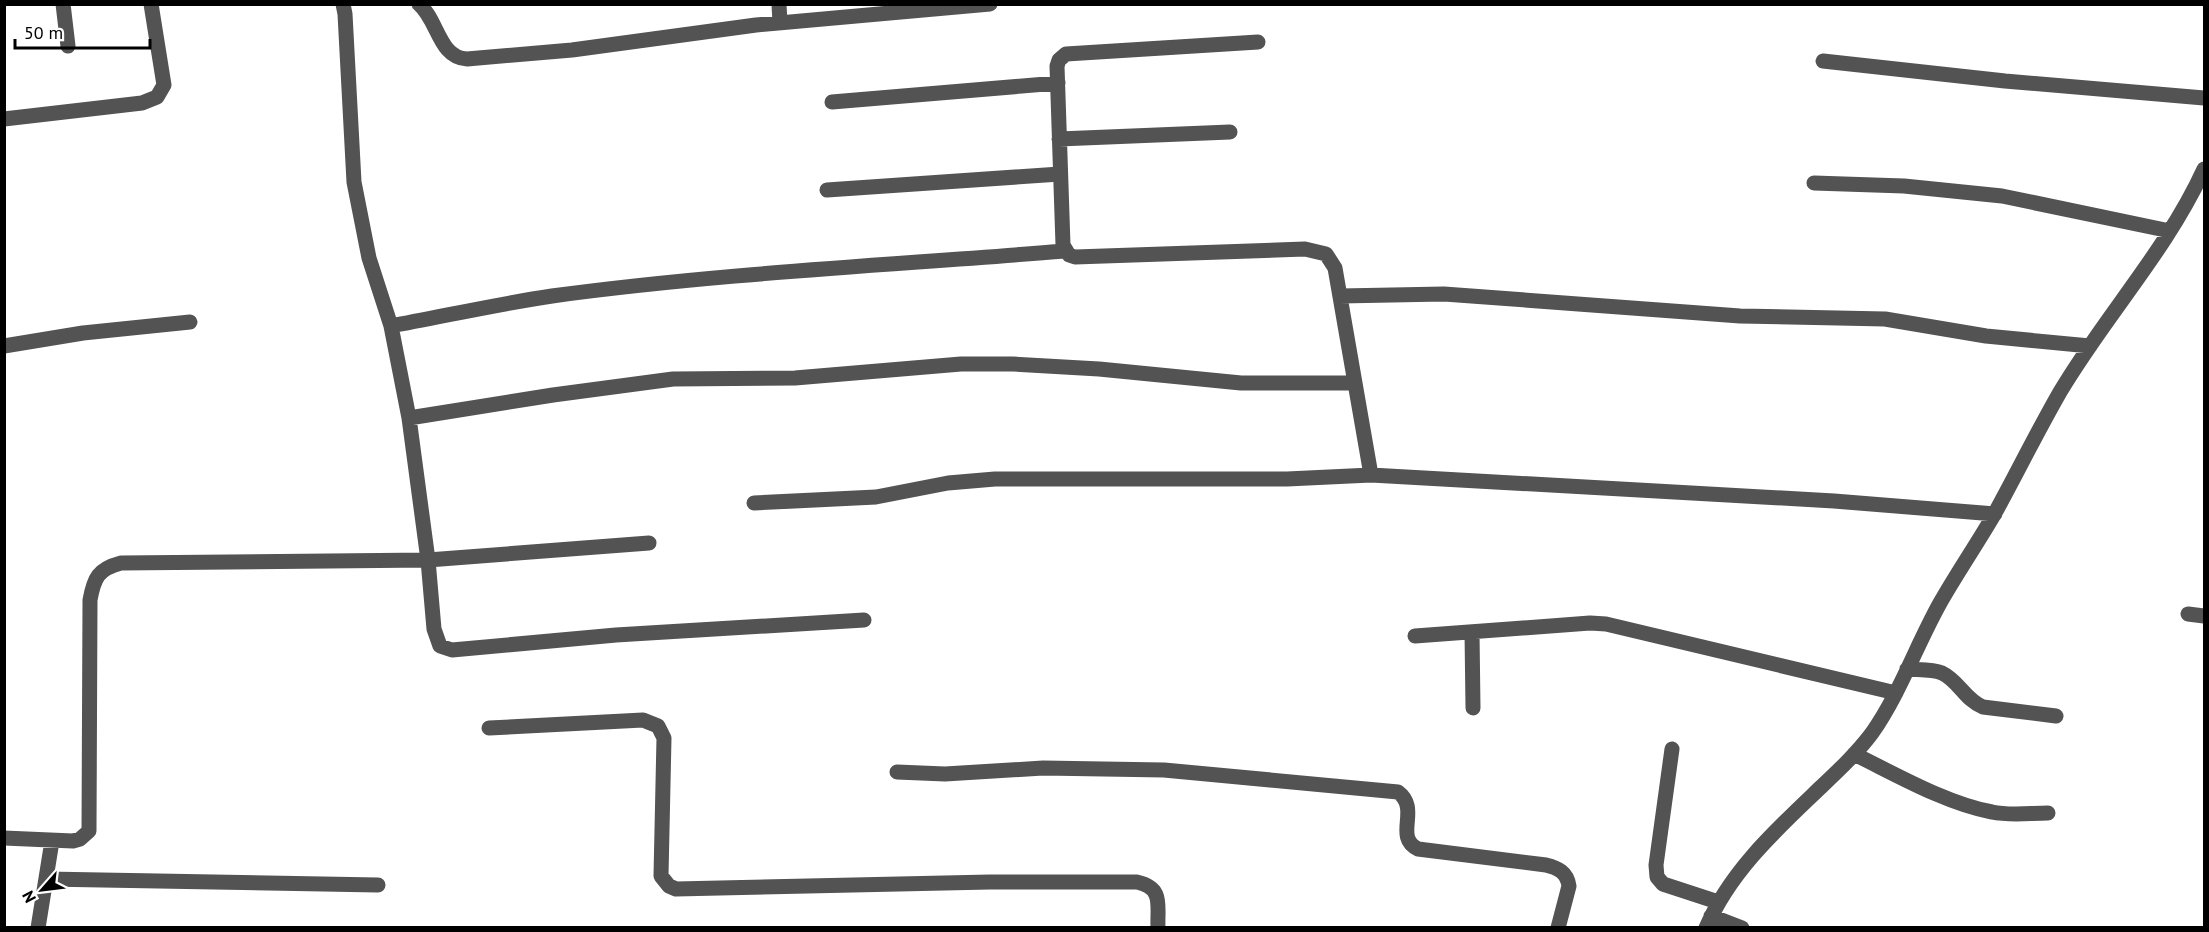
<svg xmlns="http://www.w3.org/2000/svg" width="2209" height="932" viewBox="0 0 2209 932" font-family="'PT Sans',sans-serif">
<style>
.lines{fill:none;stroke-linecap:round;stroke-linejoin:round}
.minor{stroke:#535353;stroke-width:15}
</style>
<rect width="100%" height="100%" fill="#fff"/>
<g class="lines">
<!-- minor -->
<path class="minor" d="M63,4L68,46
M343,4L345,14L354,182L369,258L391,326L409,418L428,560L434,629L440,646L452,650L616,635L864,620
M419,4C438,20 439,58 467,59L572,50L756,25L990,4
M779,4L780,23
M1258,42L1066,54L1059,60L1057,66L1063,245L1069,255L1075,257L1305,249L1326,254L1335,268L1371,475
M1823,61L2005,81L2204,98
M832,102L1058,83
M4,119L142,103L157,97L164,85L151,4
M1059,139L1230,132
M1814,183L1904,186L2002,196L2170,231
M827,190L1060,174
M1340,296L1444,294L1740,316L1885,319L1986,336L2090,346
M391,326C445,316 498,304 552,296C722,273 894,265 1065,251
M4,346L83,333L190,322
M409,418L553,395L673,379L795,378L961,364H1013L1099,369L1241,383H1355
M754,503L876,497L948,483L995,479H1287L1371,475L1834,501L1995,514
M2188,614L2204,616
M1472,632L1473,708
M1415,636L1590,623L1606,624L1896,693
M1907,669C1918,670 1932,669 1942,673C1959,681 1965,700 1983,707L2056,716
M489,728L643,720L658,726L664,738L661,876L669,886L676,889L990,882H1137C1164,888 1157,905 1158,928
M1672,749L1656,865L1657,877L1663,884L1718,902
M1854,754C1895,774 1947,804 1992,812C2010,816 2030,813 2048,813
M897,772L945,774L1043,768L1164,770L1398,792C1421,809 1393,837 1418,849L1546,865C1558,868 1567,872 1569,886L1558,928
M4,838L73,841L80,839L89,831L90,600C94,578 98,569 121,563L428,560L649,543
M46,879L378,885
M1711,916L1742,928
M38,928L52,841
M1706,928C1730,871 1778,828 1821,787C1839,770 1857,753 1872,733C1900,693 1916,646 1940,603C1957,573 1977,544 1995,513C2017,473 2037,432 2060,392C2105,316 2167,250 2204,169"/>
</g>
<!-- border -->
<rect width="2209" height="932" fill="none" stroke="#000000" stroke-width="12"/>
<!-- north arrow -->
<g transform="translate(42 890) rotate(242)" stroke="#ffffff" stroke-width="4.5" paint-order="stroke">
<path d="M0-4.5L10 22L0 15L-10 22Z" fill="#000000"/>
<text y="-9" font-size="16" font-weight="bold" text-anchor="middle" fill="#000000">N</text>
</g>
<!-- scale -->
<path d="M15 39v9h135v-9" fill="none" stroke="#000000" stroke-width="3"/>
<text x="24" y="39" font-size="18" fill="#000000" stroke="#ffffff" stroke-width="4.5" paint-order="stroke">50 m</text>
</svg>
